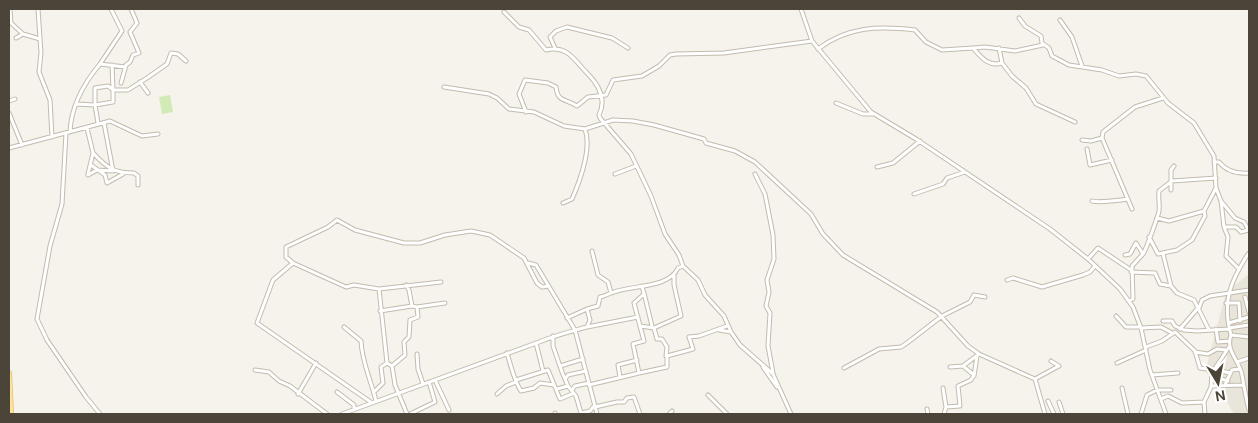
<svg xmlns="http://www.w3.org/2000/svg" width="1258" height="423" viewBox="0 0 1258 423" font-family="'DM Sans',sans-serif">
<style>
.residential{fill:#eae5da}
.green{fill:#d2eab5}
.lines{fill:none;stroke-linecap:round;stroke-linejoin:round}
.minor-casing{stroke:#c2bbae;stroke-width:5}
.major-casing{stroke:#e6c16a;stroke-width:6}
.minor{stroke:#fff;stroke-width:3}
.major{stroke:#ffe39c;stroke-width:4.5}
</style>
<rect width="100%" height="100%" fill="#f6f3ec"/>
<!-- residential -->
<path class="residential" d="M1249,274V414H1234L1206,368L1226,292Z"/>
<!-- green -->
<path class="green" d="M170,95L173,112L162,114L159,97Z"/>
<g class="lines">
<defs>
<path id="minor" d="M10,9L11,23L23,34L40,39
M38,9L41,53L39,72L50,100L52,137
M801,9L812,41L871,112L916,139L1050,229L1088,259L1120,289L1133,307L1141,328L1150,370L1166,414
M504,12L519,27L529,30L546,50C568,45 574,60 587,73C599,85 607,99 599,115L600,118L631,154L651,196L665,234L679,255L683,266L698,280L705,295L724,316L731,332L740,345L773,374L791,414
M1019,18L1025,26L1041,36L1042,43L1049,48L1052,56L1069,65L1102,70L1119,76L1136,74L1146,76L1168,103L1194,123L1214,156L1216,188L1221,201L1235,218L1244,222L1249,231
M1060,20L1072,37L1082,66
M16,38L23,34
M555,48L550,37L556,31L567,27L612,38L628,48
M974,48L985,47L1015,51L1043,45
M999,48L1002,63
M818,49C848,26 879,26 915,30L926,42L942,50L973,48C981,57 988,67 1002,63L1012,76L1026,88L1036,104L1075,122
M100,64L122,31L111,9
M112,65L113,90H128L147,78L167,64L171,53L178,54L186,61
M140,82L148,93
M121,83L126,65L130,62L133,55L139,53L130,32L137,23L131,9
M444,87L489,94L497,98L509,109L534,112L564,126L585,129L613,120L633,121L654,125L704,139L706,143L735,151L755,162L811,214L823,234L843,255L937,312L968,346L979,354L1035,379L1045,414
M9,101L15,99
M836,103L863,114H874
M76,104L95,105V88L108,86L112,89
M526,112L519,94L525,80L548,83L556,87C558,103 565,98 577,106L588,97L606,95L613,80L642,76L659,66L670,55L676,54L724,53L812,41
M9,113L22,145
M98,123L95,105L113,102V90
M87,128L93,153L88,174
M70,132C71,107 84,83 100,64L125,67
M66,133L62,204L50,246L37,319L47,340L86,397L100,414
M1082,140L1091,141L1102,138
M9,148L110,121L142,136L158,134
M1087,149L1090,165L1112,160
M93,153C107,168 114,173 134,173L138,176V185
M1214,162H1219C1227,172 1237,174 1249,173
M91,165L105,175L107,183L123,174
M877,167L893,163L920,141
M615,174L636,166
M755,174L765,194L773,235L774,259L767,280L769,292L766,306L770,313L768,346L773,373
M88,175L97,170L113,171L104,123
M1171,190V170L1174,166
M914,194L943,184L947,178L965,172
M1092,201C1098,203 1121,200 1128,199
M1221,201L1224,227L1228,237L1226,256L1238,268
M563,203L572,199C580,181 592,148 585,129
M1132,209L1102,138L1103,132L1135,107L1163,98
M1157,218L1169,221L1204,211L1216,188
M1224,227H1236L1241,232L1248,230
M1149,237L1158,254L1177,250L1192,240L1205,216L1204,211
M592,251L598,275L608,282L611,293
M1143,254C1146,250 1158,216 1159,211C1160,204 1158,198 1159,191L1172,181L1216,178
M1163,254L1171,286
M1125,255L1130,254L1136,243L1143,254L1132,266L1133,299L1129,301
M1088,259L1098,248L1131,270
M293,263L286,257V247L328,227L337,220L355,230L404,243H420L445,235L471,231L490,235L524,258L537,283L542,287L549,286
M528,263L536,265L575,330L597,414
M1131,272L1155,273L1160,284L1171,286L1177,293L1194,300L1209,330
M1007,280L1013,278L1042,287L1083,275L1090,272L1095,266
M406,285L409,290L412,306L417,307
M642,286L644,294L634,303L640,326L654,328L657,339H662L667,347L666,356
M379,289L441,282
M644,293L652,326
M1245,297L1249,312
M1226,303H1239L1240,321
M1199,308L1202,300L1210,296L1249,290
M380,311L412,306
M1116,316L1126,327H1140
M567,318L587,309
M1163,321H1172L1175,326L1184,330L1197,331L1229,329
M1229,323L1249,317
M344,327L361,341C362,363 371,380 376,401
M587,327L638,317
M654,328L681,316L674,285V275
M1141,328L1161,327L1172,333
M1229,328L1249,325
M1180,329L1198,308
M1216,329L1218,342L1229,341
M719,330L731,332
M1231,335C1222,302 1230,282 1248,254
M553,336V346L562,372L568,386L576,396L581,413L590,411L594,406
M1249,337L1231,335C1225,351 1240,361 1242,375C1244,387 1246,398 1249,410
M536,343L543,371
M1146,347L1162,341L1175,332L1195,351L1200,368L1207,369L1212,374
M1195,352L1208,354L1217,349L1226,350
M507,353C511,366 514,381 521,391L534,388L540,383L554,385
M417,354L418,369L423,384
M1237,362L1249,358
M1117,363L1146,350
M392,366L405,355L404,342L409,337L410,320L418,317L417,307L445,303
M560,366L583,359
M763,367L777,387
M950,367L963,366L979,354
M844,368L879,349L901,347L907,343L942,316L970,302L974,295L985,297
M1213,369L1230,373
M255,370L269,372L279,381L290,386L327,414
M639,373L667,367V356L693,349L689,337L699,336L727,326
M1152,375L1178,373
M974,376L977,356
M1212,376L1228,381
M620,377L618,365L637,360
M565,379L568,375L586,371
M1035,379L1057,367L1059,366L1051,361
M435,380L449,410
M516,380L548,370L560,399L572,394
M589,385L639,373L633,344L644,341L640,326
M1225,385L1232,370L1240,369
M1211,386L1243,385
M943,388L946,407
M1122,388L1128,414
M557,389L568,386
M572,390L575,386L589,383
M337,392L354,405V409
M374,392L383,383L381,367L387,363
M298,394L316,363
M497,394L506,386L516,382
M708,395L727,414
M1161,399L1168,396L1182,403L1204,402L1205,414
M1048,401L1054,414
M1059,402L1063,414
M1204,402L1211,387L1212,373L1229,347
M372,403L539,342C556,335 569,332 587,327L590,320L587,309L598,306L600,297C606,296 609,293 614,292C634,285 669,288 678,268L683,266
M595,407L617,402H624L627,398L634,397L640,414
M927,409L928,414
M555,413V414
M342,414L372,403L257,323L273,280L293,263L346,287L354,285L379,289L387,363L392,366L395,385L407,414
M410,414L435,402L429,382
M669,414L672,411
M944,414L946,407L960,406L958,386L971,380L974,375L963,366
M1141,414L1147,395L1157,390H1171"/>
<path id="major" d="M9,373L11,414"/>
</defs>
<!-- minor casing -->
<use href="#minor" class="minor-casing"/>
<!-- major casing -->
<use href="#major" class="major-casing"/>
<!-- minor -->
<use href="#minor" class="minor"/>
<!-- major -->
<use href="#major" class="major"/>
</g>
<!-- border -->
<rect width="1258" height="423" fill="none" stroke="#4b4439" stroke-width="20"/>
<!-- north arrow -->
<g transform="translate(1218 383) rotate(170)" stroke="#ffffff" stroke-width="4" paint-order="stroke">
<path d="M0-4L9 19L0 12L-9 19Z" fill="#4b4439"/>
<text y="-8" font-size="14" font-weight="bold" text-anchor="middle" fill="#4b4439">N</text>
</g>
</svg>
